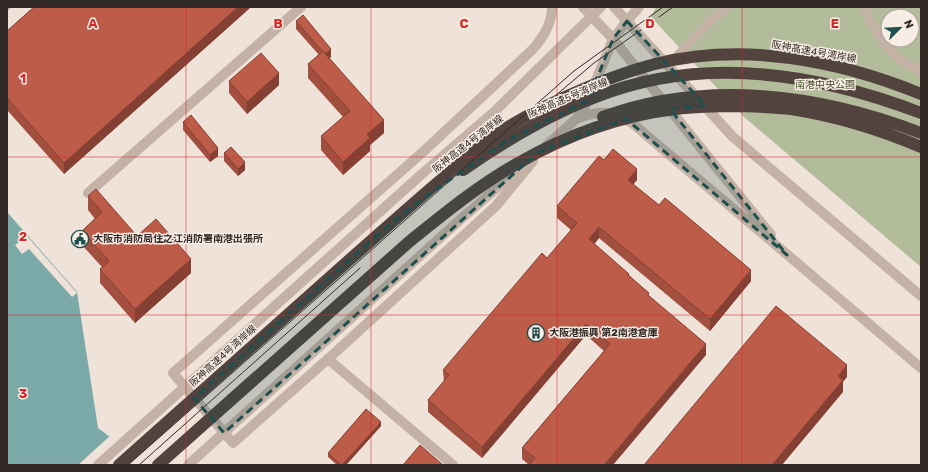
<svg xmlns="http://www.w3.org/2000/svg" width="928" height="472" viewBox="0 0 928 472" font-family="Rubik,'Noto Sans JP',sans-serif">
<style>
.green{fill:#b3bc9a;fill-rule:evenodd}
.water{fill:#7aa9a7}
.pier{fill:#eee2d9}
.lines{fill:none;stroke-linecap:round;stroke-linejoin:round}
.service{stroke:#c5b2a6;stroke-width:5.5}
.pedestrian{stroke:#c5b2a6;stroke-width:9}
.minor{stroke:#c5b2a6;stroke-width:10}
.tertiary{stroke:#c5b2a6;stroke-width:10}
.motorway{stroke:#52433e;stroke-width:12}
.tram{stroke:#322926;stroke-width:1}
.wall{fill:#a24f3f}
.shaded-wall{fill:#844033}
.building{fill:#bc5c49;stroke:#844033}
.marked{fill:#1f504f;fill-opacity:0.2;stroke:#1f504f;stroke-width:3;stroke-dasharray:8 5;stroke-linejoin:round}
.grid{fill:none;stroke:#d62828;stroke-width:1;stroke-opacity:0.55}
.labels{text-anchor:middle;dominant-baseline:central;stroke-width:3;stroke-linejoin:round;paint-order:stroke}
.street-label{font-size:10px;fill:#322926;stroke:#f7ede4}
.park-label{font-size:10px;fill:#444e2c;stroke:#f7ede4}
.poi-label{font-size:10px;font-weight:bold;fill:#322926;stroke:#f7ede4;text-anchor:start}
.grid-label{font-size:13px;text-anchor:middle;font-weight:bold;fill:#d62828;stroke:#f7ede4;stroke-width:3;stroke-linejoin:round;paint-order:stroke}
</style>
<rect width="100%" height="100%" fill="#eee2d9"/>
<!-- green -->
<path class="green" d="M656,7H921V267L744,117L651,17ZM888,16H912V40H888Z"/>
<!-- water -->
<path class="water" d="M7,212L77,292L98,428L147,465H7Z"/>
<!-- pier -->
<path class="pier" d="M27,236L77,293L72,297L29,249L22,254L15,245Z
M111,435L148,463L149,465H78Z"/>
<g class="lines">
<!-- service -->
<path class="service" d="M7,8L8,7"/>
<!-- pedestrian -->
<path class="pedestrian" d="M864,7C872,26 883,45 899,58C906,64 914,67 921,72
M678,55L708,23L727,7"/>
<!-- minor -->
<path class="minor" d="M533,161L496,206L328,359L233,443L173,373L424,151L532,50C543,38 552,24 552,7"/>
<!-- tertiary -->
<path class="tertiary" d="M583,7L613,39L771,235
M614,7L733,137L921,296
M576,119C599,110 611,110 632,123L921,368
M546,146L576,119L585,107L613,39L627,21L639,7
M88,193L301,7
M328,359L453,465
M98,465L423,173L494,112L601,7
M188,465L462,218L526,163"/>
<!-- motorway -->
<path class="motorway" d="M603,117C706,79 820,94 921,133
M463,170C505,141 548,115 596,97C702,55 817,73 921,113
M119,465C195,398 271,330 347,262C379,234 411,205 443,178C461,162 479,146 499,133C527,114 557,100 588,87C610,78 632,70 655,64C744,42 838,60 921,94
M158,465L410,241C445,213 480,184 520,162C567,135 622,115 676,109C698,106 721,106 743,106C759,107 775,107 791,109C836,116 879,129 921,147"/>
<!-- tram -->
<path class="tram" d="M659,17L673,7
M555,96L594,63L641,30
M128,465L574,71L663,7
M139,465L360,268"/>
</g>
<!-- wall -->
<path class="wall" d="M34,7H251L64,174L7,110V31Z
M296,21L331,57L329,58L384,133L370,145V151L343,175L321,150V136L343,117L308,78V64L319,55L296,29Z
M229,81L279,85L247,114L229,93Z
M183,122L218,156L210,162L183,130Z
M224,153L245,170L238,176L224,161Z
M604,160L637,180L633,184L751,281L710,331L599,238L594,244L629,275L706,355L529,465L522,459V448L604,351L586,335L482,458L428,412V400L444,382L443,370L547,258L571,230L557,218V206Z
M88,196L137,236L191,273L135,323L100,283V269L102,267L82,245V231L95,219L88,210Z
M381,426L346,465H337L328,457V453Z"/>
<!-- shaded-wall -->
<path class="shaded-wall" d="M238,7H251L64,174V163Z
M331,49V57L325,62V54Z
M279,73V85L247,114V102Z
M384,120V133L370,145V151L343,175V162L367,134Z
M218,148V156L210,162V155Z
M245,162V170L238,176V169Z
M637,169V180L628,191V180Z
M599,227V238L589,251V239Z
M191,259V273L135,323V309Z
M751,270V281L710,331V319Z
M586,324V335L482,458V447Z
M706,344V355L613,465H604Z
M847,365V377L843,382V392L782,465H772L838,376Z
M381,422V426L346,465H342Z"/>
<!-- building -->
<path class="building" d="M34,7H238L64,163L7,98V31Z
M303,15L331,49L325,54L323,51V52L296,21Z
M323,51L384,120L367,134L370,138L343,162L321,136L350,111L308,64Z
M261,53L279,73L247,102L229,81Z
M191,115L218,148L210,155L183,122Z
M231,147L245,162L238,169L224,153Z
M613,149L637,169L628,180L659,205L665,198L751,270L710,319L599,227L589,239L629,274L628,275L649,293L648,295L706,344L604,465H529L535,458L522,448L610,344L586,324L482,447L428,400L449,375L443,370L542,253L547,258L577,223L557,206L599,156L604,160Z
M96,189L137,236L156,219L191,259L135,309L100,269L109,261L82,231L102,212L88,196Z
M776,306L847,365L838,376L843,380L772,465H644Z
M366,409L381,422L342,465H341L328,453Z
M420,445L443,465H403Z"/>
<!-- marked area -->
<path class="marked" d="M627,21L706,106L670,109L787,255L626,119L537,153L224,433L194,398L391,223L425,197L506,141L588,100L613,39Z"/>
<!-- grid -->
<path class="grid" d="M186,7V465M371,7V465M557,7V465M742,7V465M7,157H921M7,315H921"/>
<!-- icons -->
<defs>
<symbol id="civic-ring" viewBox="-11 -11 22 22"><circle r="9.5" fill="#f7ede4" stroke="#1f504f" stroke-width="1.5"/><path d="M-.6-6.5H3V-4.5H.6V-3L4-1V1h2V6H-6V1h2V-1L-.6-3ZM-1.2 2.5V6h2.4V2.5Z" fill="#1f504f"/></symbol>
<symbol id="building-ring" viewBox="-11 -11 22 22"><circle r="9.5" fill="#f7ede4" stroke="#1f504f" stroke-width="1.5"/><path d="M-4-6H4V6H1V3H-1V6H-4ZM-2.5-4.3h1.7v1.8h-1.7ZM.8-4.3h1.7v1.8H.8ZM-2.5-1h1.7V.8h-1.7ZM.8-1h1.7V.8H.8Z" fill="#1f504f"/></symbol>
</defs>
<g fill-rule="evenodd">
<use href="#civic-ring" x="70" y="229" width="20" height="20"/>
<use href="#building-ring" x="526" y="323" width="20" height="20"/>
</g>
<g class="labels">
<!-- street labels -->
<g class="street-label">
<text transform="translate(814 52) rotate(10)">阪神高速4号湾岸線</text>
<text transform="translate(568 98) rotate(-23)">阪神高速5号湾岸線</text>
<text transform="translate(468 144) rotate(-38)">阪神高速4号湾岸線</text>
<text transform="translate(223 356) rotate(-42)">阪神高速4号湾岸線</text>
</g>
<!-- park labels -->
<g class="park-label">
<text x="825" y="85">南港中央公園</text>
</g>
<!-- poi labels -->
<g class="poi-label">
<text x="93" y="239">大阪市消防局住之江消防署南港出張所</text>
<text x="549" y="333">大阪港振興 第2南港倉庫</text>
</g>
</g>
<g class="grid-label">
<text x="93" y="28">A</text>
<text x="278" y="28">B</text>
<text x="464" y="28">C</text>
<text x="650" y="28">D</text>
<text x="835" y="28">E</text>
<text x="23" y="83">1</text>
<text x="23" y="241">2</text>
<text x="23" y="398">3</text>
</g>
<!-- border -->
<rect width="928" height="472" fill="none" stroke="#322926" stroke-width="16"/>
<!-- north arrow -->
<g transform="translate(900 28) rotate(66)"><circle r="19" fill="#f7ede4" stroke="#a89f98"/>
<path d="M0-3L7 15L0 10L-7 15Z" fill="#1f504f"/>
<text y="-6" font-size="11" font-weight="bold" text-anchor="middle" fill="#322926">N</text>
</g>
</svg>
